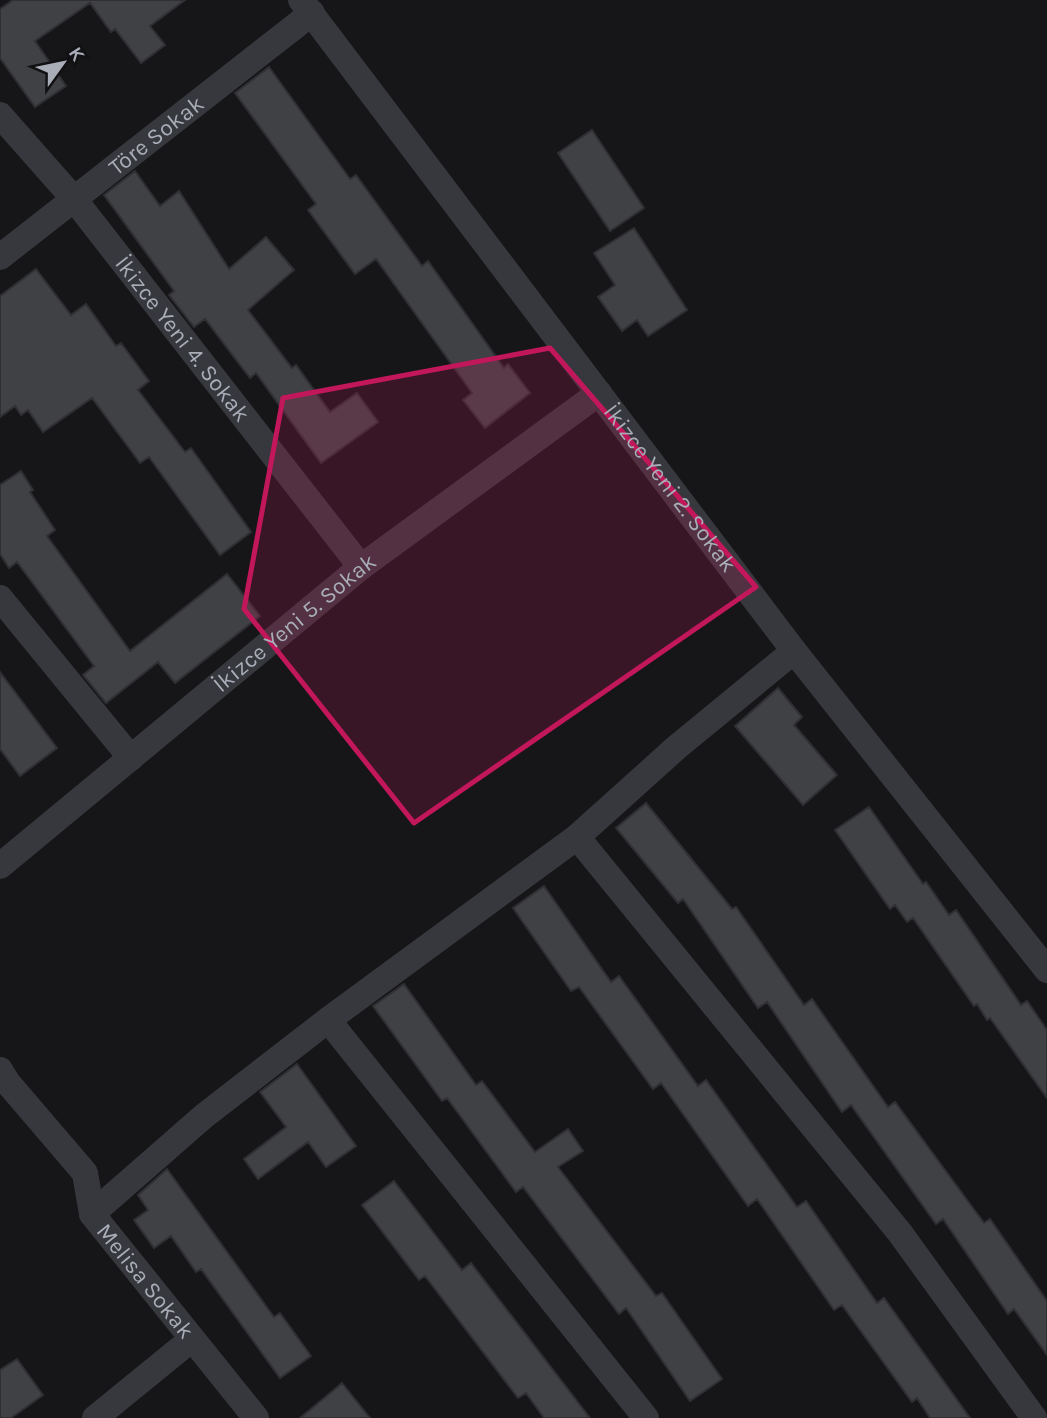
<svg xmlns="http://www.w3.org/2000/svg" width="1047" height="1418" viewBox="0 0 1047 1418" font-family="Karla,sans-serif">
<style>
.building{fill:#404145;stroke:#303034;stroke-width:2}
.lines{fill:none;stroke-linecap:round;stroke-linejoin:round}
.minor{stroke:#37383d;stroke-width:26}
.marked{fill:#c2185b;fill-opacity:0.2;stroke:#c2185b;stroke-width:5;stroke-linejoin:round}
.labels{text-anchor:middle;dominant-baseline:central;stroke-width:7;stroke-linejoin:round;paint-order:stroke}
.street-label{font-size:23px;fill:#a8adb8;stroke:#111113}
</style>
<rect width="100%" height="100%" fill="#161618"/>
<!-- building -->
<path class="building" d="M13,0H185L150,26L165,45L141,63L115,29L111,32L90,3L35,41L66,86L35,107L0,58V9Z
M269,67L350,179L356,175L422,266L428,261L504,368L508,364L530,393L485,428L463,400L472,393L376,259L355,274L308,210L316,204L235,93Z
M592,130L644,208L610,231L558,153Z
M135,171L160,206L179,191L229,269L266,237L294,270L248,310L292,368L296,365L330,412L357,393L378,422L321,463L256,373L250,378L205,319L194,327L169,295L174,291L104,195Z
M634,228L687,310L648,336L637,320L622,331L598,297L615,285L594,253Z
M36,269L71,315L86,304L116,346L121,343L149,381L138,390L185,452L191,448L251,532L220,555L149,457L140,463L92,398L43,432L28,410L21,415L15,406L0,417V296Z
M21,471L33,490L30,492L55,530L47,536L130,651L227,574L260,616L175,683L158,662L106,703L83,675L94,666L17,562L9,568L0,554V485Z
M0,672L57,748L20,776L0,749Z
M778,688L802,717L794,725L837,775L803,805L735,726Z
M646,803L732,909L736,907L804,1005L812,999L888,1107L895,1102L984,1223L990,1219L1047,1301V1355L1014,1309L1008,1314L943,1219L936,1224L851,1105L842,1112L767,1002L758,1008L683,899L678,903L616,828Z
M869,807L923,884L926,882L949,915L956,910L1021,1005L1027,1001L1047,1030V1098L990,1018L987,1020L977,1004L974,1006L913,918L907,922L895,905L890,909L835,830Z
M544,886L611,982L619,976L698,1086L706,1080L797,1207L806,1201L877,1303L884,1298L970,1418H930L917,1398L912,1402L842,1305L834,1310L757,1199L748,1206L661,1083L653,1089L579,987L571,991L513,908Z
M404,984L476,1085L482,1081L535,1152L568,1129L583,1151L558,1167L656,1296L662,1293L722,1379L690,1401L626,1308L619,1314L523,1187L516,1192L447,1098L442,1101L373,1006Z
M297,1064L356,1146L326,1167L308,1142L258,1179L244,1159L286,1127L260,1092Z
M167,1169L274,1317L280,1313L311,1356L280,1378L201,1269L196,1272L171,1236L154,1248L134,1220L148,1210L138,1195Z
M394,1181L462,1270L471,1263L590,1418H544L526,1393L518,1398L425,1276L419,1280L362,1205Z
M17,1359L43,1395L11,1418H0V1370Z
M342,1383L370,1418H300L335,1389Z"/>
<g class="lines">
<!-- minor -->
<g class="minor">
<path id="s1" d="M301,0L794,651L1047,970"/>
<path id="s2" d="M0,115L74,199L361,567"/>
<path id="s3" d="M0,257L312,13"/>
<path d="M0,598L131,758"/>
<path d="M577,837L900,1233L1034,1418"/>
<path id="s4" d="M0,866L361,567L599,393"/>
<path d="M328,1020L646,1418"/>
<path id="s5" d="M0,1070L8,1083L85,1173L92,1214L256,1418"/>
<path d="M92,1214L204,1116L328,1020L577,837L677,747L794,651"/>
<path d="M95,1418L192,1339"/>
</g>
</g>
<!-- marked area -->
<path class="marked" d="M550,348L756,587L414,823L244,609L283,398Z"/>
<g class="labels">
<!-- street labels -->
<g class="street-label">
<text stroke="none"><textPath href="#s3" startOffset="198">Töre Sokak</textPath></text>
<text stroke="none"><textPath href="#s2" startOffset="289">İkizce Yeni 4. Sokak</textPath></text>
<text stroke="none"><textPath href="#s1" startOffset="612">İkizce Yeni 2. Sokak</textPath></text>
<text stroke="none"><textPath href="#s4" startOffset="382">İkizce Yeni 5. Sokak</textPath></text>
<text stroke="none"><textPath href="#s5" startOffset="261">Melisa Sokak</textPath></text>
</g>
</g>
<!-- north arrow -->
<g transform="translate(63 63) rotate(57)" stroke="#111113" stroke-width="5" paint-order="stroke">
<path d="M0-5L12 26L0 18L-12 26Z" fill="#a8adb8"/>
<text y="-10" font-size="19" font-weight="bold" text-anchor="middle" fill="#a8adb8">K</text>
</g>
</svg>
